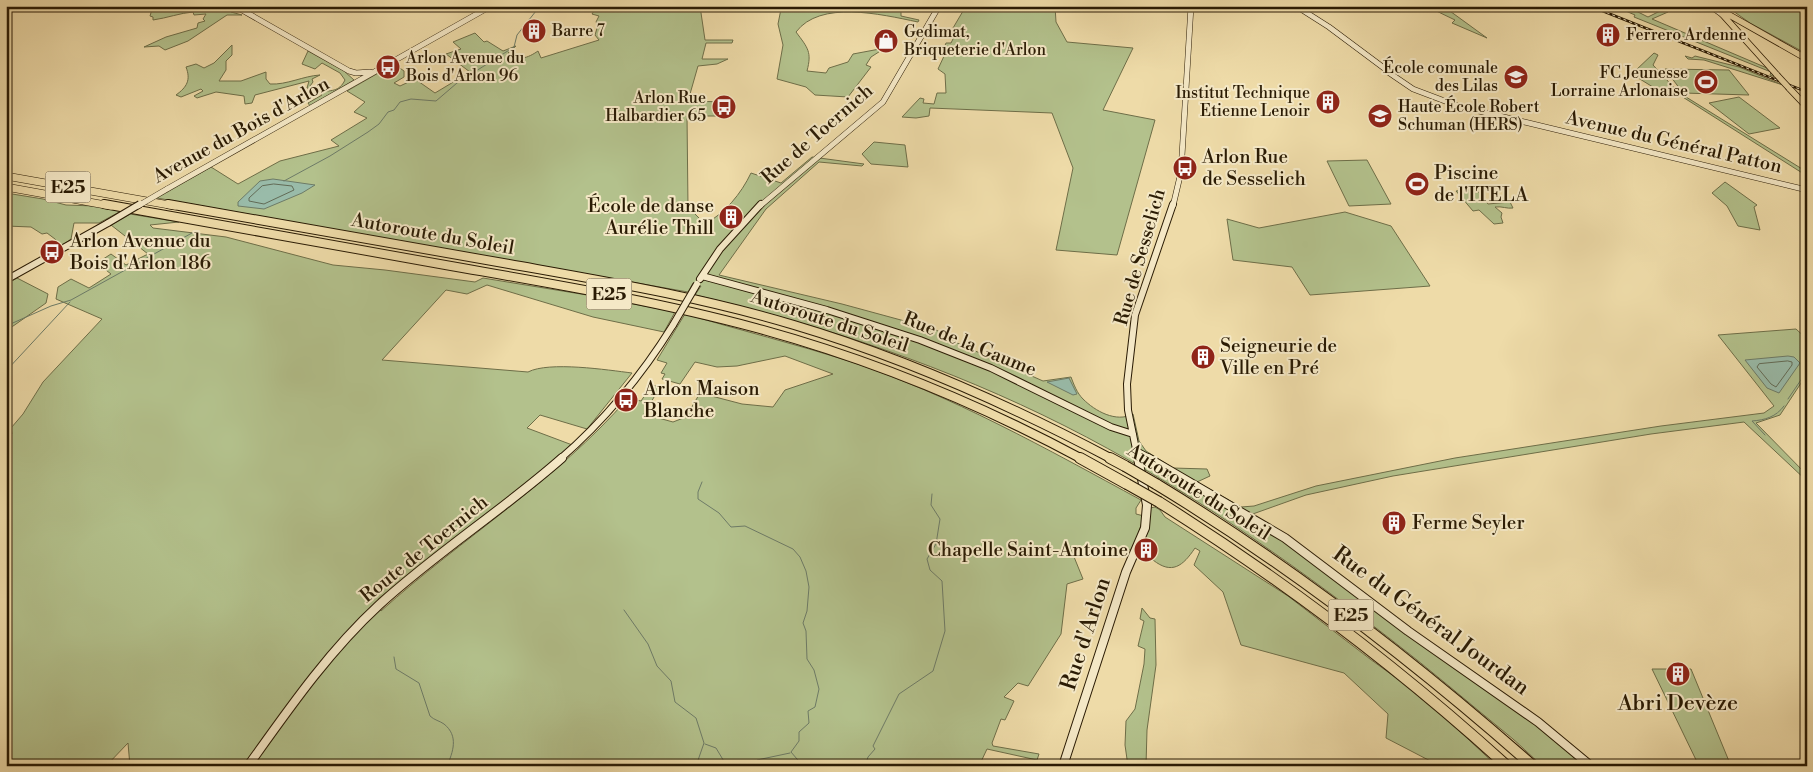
<svg xmlns="http://www.w3.org/2000/svg" width="1813" height="772" viewBox="0 0 1813 772" font-family="'Libre Bodoni',serif">
<style>
.green{fill:#b3c18c;stroke:#6e6e48}
.water{fill:#99bba9;stroke:#6d7b67}
.lines{fill:none;stroke-linecap:round;stroke-linejoin:round}
.shore{stroke:#626b56;stroke-width:1}
.stream{stroke:#6d7b67;stroke-width:1}
.secondary-far2-casing{stroke:#2a1b04;stroke-width:6}
.secondary-far1-casing{stroke:#2a1b04;stroke-width:8}
.secondary-casing{stroke:#2a1b04;stroke-width:10}
.primary-casing{stroke:#2a1b04;stroke-width:7}
.highway-far2-casing{stroke:#2a1b04;stroke-width:8}
.highway-far1-casing{stroke:#2a1b04;stroke-width:10}
.highway-casing{stroke:#2a1b04;stroke-width:12}
.secondary-far2{stroke:#f4e8c6;stroke-width:5}
.secondary-far1{stroke:#f4e8c6;stroke-width:6}
.secondary{stroke:#f4e8c6;stroke-width:8}
.primary{stroke:#eedba8;stroke-width:5.5}
.highway-far2{stroke:#eedba8;stroke-width:7}
.highway-far1{stroke:#eedba8;stroke-width:8}
.highway{stroke:#eedba8;stroke-width:10}
.rail-casing{stroke:#2a1b04;stroke-width:2.5}
.rail{stroke:#f4e8c6;stroke-width:1;stroke-dasharray:3;stroke-linecap:butt}
.secondary-bridge-far1-casing{stroke:#2a1b04;stroke-width:6;stroke-linecap:butt}
.secondary-bridge-casing{stroke:#2a1b04;stroke-width:8;stroke-linecap:butt}
.primary-bridge-casing{stroke:#2a1b04;stroke-width:7;stroke-linecap:butt}
.highway-bridge-casing{stroke:#2a1b04;stroke-width:12;stroke-linecap:butt}
.secondary-bridge-far1{stroke:#f4e8c6;stroke-width:5}
.secondary-bridge{stroke:#f4e8c6;stroke-width:6}
.primary-bridge{stroke:#eedba8;stroke-width:5.5}
.highway-bridge{stroke:#eedba8;stroke-width:10}
.labels{text-anchor:middle;dominant-baseline:central;stroke-width:4;stroke-linejoin:round;paint-order:stroke}
.far-poi-label{font-size:16px;fill:#2a1b04;stroke:#f4e8c6;text-anchor:start}
.shield{fill:#f4e8c6;stroke:#67583e;stroke-width:1}
.shield-label{font-size:18px;font-weight:bold;fill:#2a1b04}
.street-label{font-size:19px;fill:#2a1b04;stroke:#f4e8c6}
.poi-label{font-size:19px;fill:#2a1b04;stroke:#f4e8c6;text-anchor:start}
.near-street-label{font-size:22px;fill:#2a1b04;stroke:#f4e8c6}
.near-poi-label{font-size:22px;fill:#2a1b04;stroke:#f4e8c6}
</style>
<rect width="100%" height="100%" fill="#eedba8"/>
<filter id="stains"><feTurbulence type="fractalNoise" baseFrequency=".004" numOctaves="4"/><feColorMatrix values="0 0 0 0 .2 0 0 0 0 .09 0 0 0 0 .02 0 0 0 .5 -.17"/></filter>
<radialGradient id="worn" r=".72"><stop offset=".6" stop-color="#630" stop-opacity="0"/><stop offset="1" stop-color="#630" stop-opacity=".3"/></radialGradient>
<!-- green -->
<path class="green" d="M153,6H206L223,9L228,6L235,10L231,12L242,15H227L188,41L165,50L159,46L144,47L166,37L197,28L198,23L205,21L203,19L206,14L194,15L193,12C180,13 167,18 153,20V17L150,16Z
M597,6H700L705,40H733L732,43H706L702,59H728L717,64L698,66L688,101L726,102L724,110L719,113L718,116H687L688,207L705,224C725,213 741,194 751,173L781,183L812,157L864,164L862,166L819,162L766,209L719,275L842,304L934,329L942,333L946,338L1043,381L1071,377C1074,385 1077,393 1083,399C1095,411 1116,423 1133,414L1139,441L1146,451L1173,468L1207,469L1210,476L1197,482L1241,507L1254,506L1316,486L1455,458L1661,426L1764,413L1774,406L1718,335L1796,329L1807,339V374L1780,415L1756,423L1807,475V481L1744,422L1651,434L1393,476L1306,495L1250,515L1591,766C1581,766 1552,768 1544,766C1539,764 1519,744 1513,739C1471,705 1431,670 1389,638C1287,559 1180,484 1065,426C948,367 823,325 695,295L701,286L693,283L688,292L157,198L211,167L238,184L280,161L339,146L331,140L367,118L354,112L365,102L347,91L394,64L404,71V77L394,83L400,86L415,79L435,93L470,72L446,54L461,49L453,42L475,33L484,42L487,41L503,51L516,46L508,53C517,62 528,58 538,51L541,58L599,40L595,35L598,25L596,22L599,16L592,14Z
M780,6H901V16L919,20L918,22C880,14 820,0 796,32C808,48 812,52 807,71L826,73L829,68L848,62L853,54L885,48L871,57L866,65L871,67L848,97L815,95L806,87L777,79L783,45L778,24L781,9Z
M966,6H1055L1056,22L1067,42L1133,48L1103,110L1155,120L1117,255L1056,250L1073,168L1052,113L930,108L929,116L916,118L902,117L920,98L924,99L923,103L934,104L937,93H946L945,74L938,69L945,54L942,53L946,43H951L958,29L953,28Z
M1426,6H1443L1487,38L1452,23L1455,20Z
M1614,6H1641L1634,10L1648,17L1660,11L1658,9L1660,8L1668,12L1652,19L1767,68L1775,77L1770,75L1771,72L1634,17L1635,15Z
M1726,6H1787L1792,9L1797,6H1807V54L1750,23Z
M232,45V55L226,61V70L219,81H241L266,72V79L270,84C287,85 303,76 320,75L312,79L313,82L310,86L313,89L307,88L309,81L255,95L252,103L245,104L244,96L216,92L197,98L194,96L203,91L201,89L181,97L176,95C187,87 191,80 186,67L196,64L204,68L214,63Z
M308,51L344,71L354,80L310,106L308,103L322,95L318,91C331,91 339,92 345,80L340,73L322,63L315,69L302,64Z
M1654,53L1658,55L1653,65L1678,92L1807,172V176L1678,94L1669,97L1635,76L1642,72L1639,70L1635,71Z
M1685,56L1692,58L1695,56L1739,67L1783,85L1704,60L1688,59Z
M1665,69L1729,70L1749,95L1683,93Z
M1739,97L1780,128L1749,134L1709,103Z
M874,142L905,145L908,167L871,164L862,154Z
M1367,160L1391,204L1349,206L1327,161Z
M1725,182L1757,205L1754,207L1760,230L1738,226L1727,206L1712,193Z
M1476,189L1488,204L1510,202L1513,208C1507,209 1502,206 1495,207L1502,213L1501,217L1503,223L1494,224L1479,210L1473,211L1456,191Z
M6,193L43,199L66,205L95,206L121,211L99,223H74L71,239L60,247L55,239L47,233L42,234L31,227L6,226Z
M1345,212L1391,226L1430,286L1310,295L1292,267L1233,260L1227,219L1259,228Z
M130,214L179,222L150,225L153,228L226,237L333,265L385,270L475,282L483,278L593,296L675,312L664,332L593,317L487,285L467,294L446,290L382,360L528,372C549,361 608,370 632,373L587,429L540,415L527,428L575,446L378,599L381,611C462,538 556,481 628,398L641,401L652,385L660,387L644,414L673,422L686,417L700,393L742,404L773,407L785,390L833,374L785,356L737,366L717,367L695,362L680,384L662,379L665,374L661,373L667,363L657,360L685,314C740,330 795,344 849,361C951,395 1047,449 1141,500L1136,508V514L1144,516L1133,550H1093L1070,547L1083,579L1067,584L1061,634L1028,686L1018,683L1004,697L1014,701L1005,720L1001,719L992,743L993,746L1039,754L1037,760L987,749L979,766H130L128,743L106,766H6V438L12,434L11,428L23,414L43,382L102,319L56,299L58,287L71,279L89,288L111,274L97,263L111,254L126,265L148,254L111,225Z
M17,278L48,294L46,303L6,331V284Z
M1155,507L1160,510L1165,517L1288,596L1370,659L1424,698L1497,766H1440L1386,738L1388,714L1344,673L1241,645L1223,592L1194,565L1200,551L1195,548C1183,566 1172,575 1153,560C1148,557 1143,555 1140,550L1150,508Z
M1142,608L1150,618L1155,619L1156,665L1147,730L1146,766H1128L1125,745L1126,721L1135,709L1144,664L1145,649L1138,646L1144,621L1140,619Z
M1691,669L1731,766H1699L1652,669Z"/>
<!-- water -->
<path class="water" d="M273,179L315,185L302,193L264,209L238,206V202L260,181Z
M1788,356L1794,357L1800,363L1779,393L1767,388L1745,360Z
M1069,378L1077,394L1073,395L1047,382Z"/>
<g class="lines">
<!-- shore -->
<path class="shore" d="M274,184L292,186L294,190L264,204L249,201V198L262,186Z
M1788,361L1792,362V365L1776,387L1771,384L1757,367L1759,364Z"/>
<!-- stream -->
<path class="stream" d="M284,181L330,156L368,132L379,124L388,112L394,110L400,102L411,99L436,101L457,83L514,47L517,35L536,11
M6,326L51,306L71,300L192,233
M6,371L70,302
M1788,399L1807,371
M1765,435L1752,421C1765,420 1776,417 1784,406
M702,482L698,492V499L719,513L731,527L745,526L793,549L800,557L806,571L809,587L807,611L803,623L806,631L807,659L814,670L819,689L815,707L808,711L809,723L799,732V741L791,752L803,766
M624,610L648,644L657,666L671,681L675,702L696,718L704,743L696,766
M394,657L396,669L419,683L430,716C434,720 440,721 444,724C459,736 453,752 447,766
M705,744L716,748L725,763L736,766
M752,766L757,760L790,753
M865,766L868,757L875,749L873,746L899,694L933,671L945,631L942,581L930,570L927,559L936,544L940,519L931,505L932,494"/>
<defs>
<path id="secondary-far2" d="M235,6L349,71L356,73L370,72
M1296,6L1329,27L1392,74
M1710,6L1723,15
M1388,72L1413,89L1458,106L1807,190
M167,189L491,6
M760,206L883,102L939,6
M1173,206L1181,172L1191,6"/>
<path id="secondary-far1" d="M702,276L827,310L920,340L991,368L1111,427L1133,434
M700,279L720,249L761,204
M6,280L108,223
M1138,452L1151,459
M560,459C605,420 642,375 673,325
M1138,459L1128,410L1127,384L1135,315L1173,204"/>
<path id="secondary" d="M1148,458L1285,538L1408,631L1538,722L1591,766
M248,766C288,710 328,652 379,605C437,552 503,510 562,458
M1063,766L1126,572L1145,528L1147,505L1138,458"/>
<path id="primary" d="M1717,8L1807,59
M1722,14L1777,75
M1789,88L1807,107"/>
<path id="highway-far2" d="M6,176L175,206
M6,187L111,206"/>
<path id="highway-far1" d="M104,204C220,225 335,245 451,266C553,284 656,301 756,328C870,359 978,403 1082,459
M168,204C281,224 395,244 509,264C604,281 701,297 794,325C905,358 1010,405 1112,459"/>
<path id="highway" d="M1080,458L1127,484
M1110,458L1125,466
M1156,484C1291,566 1414,661 1533,766
M1159,502C1283,580 1398,667 1507,766"/>
</defs>
<!-- secondary-far2 casing -->
<use href="#secondary-far2" class="secondary-far2-casing"/>
<!-- secondary-far1 casing -->
<use href="#secondary-far1" class="secondary-far1-casing"/>
<!-- secondary casing -->
<use href="#secondary" class="secondary-casing"/>
<!-- primary casing -->
<use href="#primary" class="primary-casing"/>
<!-- highway-far2 casing -->
<use href="#highway-far2" class="highway-far2-casing"/>
<!-- highway-far1 casing -->
<use href="#highway-far1" class="highway-far1-casing"/>
<!-- highway casing -->
<use href="#highway" class="highway-casing"/>
<!-- secondary-far2 -->
<use href="#secondary-far2" class="secondary-far2"/>
<!-- secondary-far1 -->
<use href="#secondary-far1" class="secondary-far1"/>
<!-- secondary -->
<use href="#secondary" class="secondary"/>
<!-- primary -->
<use href="#primary" class="primary"/>
<!-- highway-far2 -->
<use href="#highway-far2" class="highway-far2"/>
<!-- highway-far1 -->
<use href="#highway-far1" class="highway-far1"/>
<!-- highway -->
<use href="#highway" class="highway"/>
<defs>
<path id="rail" d="M1590,6L1807,92"/>
</defs>
<!-- rail casing -->
<use href="#rail" class="rail-casing"/>
<!-- rail -->
<use href="#rail" class="rail"/>
<defs>
<path id="secondary-bridge-far1" d="M138,206L167,189"/>
<path id="secondary-bridge" d="M108,223L140,204
M673,325L697,284"/>
<path id="primary-bridge" d="M1777,75L1789,88"/>
<path id="highway-bridge" d="M1125,466L1156,484
M1127,484L1159,502"/>
</defs>
<!-- secondary-bridge-far1 casing -->
<use href="#secondary-bridge-far1" class="secondary-bridge-far1-casing"/>
<!-- secondary-bridge casing -->
<use href="#secondary-bridge" class="secondary-bridge-casing"/>
<!-- primary-bridge casing -->
<use href="#primary-bridge" class="primary-bridge-casing"/>
<!-- highway-bridge casing -->
<use href="#highway-bridge" class="highway-bridge-casing"/>
<!-- secondary-bridge-far1 -->
<use href="#secondary-bridge-far1" class="secondary-bridge-far1"/>
<!-- secondary-bridge -->
<use href="#secondary-bridge" class="secondary-bridge"/>
<!-- primary-bridge -->
<use href="#primary-bridge" class="primary-bridge"/>
<!-- highway-bridge -->
<use href="#highway-bridge" class="highway-bridge"/>
</g>
<!-- icons -->
<defs>
<symbol id="building-disc" viewBox="-11 -11 22 22"><circle r="9.5" fill="#8f2418" stroke="#f4e8c6"/><path d="M-4-6H4V6H1V3H-1V6H-4ZM-2.5-4.3h1.7v1.8h-1.7ZM.8-4.3h1.7v1.8H.8ZM-2.5-1h1.7V.8h-1.7ZM.8-1h1.7V.8H.8Z" fill="#fff"/></symbol>
<symbol id="shop-disc" viewBox="-11 -11 22 22"><circle r="9.5" fill="#8f2418" stroke="#f4e8c6"/><path d="M-5-2.5h2.3a2.7 3.5 0 0 1 5.4 0H5L5.5 6h-11ZM-1.5-2.5h3a1.5 2.3 0 0 0-3 0Z" fill="#fff"/></symbol>
<symbol id="bus-disc" viewBox="-11 -11 22 22"><circle r="9.5" fill="#8f2418" stroke="#f4e8c6"/><path d="M-5-6H5V4H4V6H2V4H-2V6H-4V4H-5ZM-3.5-4V0h7V-4ZM-3.5 1.2v1.5H-2V1.2ZM2 1.2v1.5H3.5V1.2Z" fill="#fff"/></symbol>
<symbol id="school-disc" viewBox="-11 -11 22 22"><circle r="9.5" fill="#8f2418" stroke="#f4e8c6"/><path d="M0-5L7-2L0 1L-7-2ZM-4 1L0 2.5L4 1V4Q0 6-4 4Z" fill="#fff"/></symbol>
<symbol id="stadium-disc" viewBox="-11 -11 22 22"><circle r="9.5" fill="#8f2418" stroke="#f4e8c6"/><path d="M0-5a6.5 5 0 1 0 0 10a6.5 5 0 1 0 0-10ZM-3.5-1.8h7v3.6h-7Z" fill="#fff"/></symbol>
<symbol id="university-disc" viewBox="-11 -11 22 22"><circle r="9.5" fill="#8f2418" stroke="#f4e8c6"/><path d="M0-5L7-2L0 1L-7-2ZM-4 1L0 2.5L4 1V4Q0 6-4 4Z" fill="#fff"/></symbol>
</defs>
<g fill-rule="evenodd">
<use href="#building-disc" x="520" y="17" width="28" height="28"/>
<use href="#building-disc" x="1594" y="21" width="28" height="28"/>
<use href="#shop-disc" x="872" y="27" width="28" height="28"/>
<use href="#bus-disc" x="374" y="53" width="28" height="28"/>
<use href="#school-disc" x="1502" y="63" width="28" height="28"/>
<use href="#stadium-disc" x="1692" y="68" width="28" height="28"/>
<use href="#building-disc" x="1314" y="88" width="28" height="28"/>
<use href="#bus-disc" x="710" y="93" width="28" height="28"/>
<use href="#university-disc" x="1366" y="102" width="28" height="28"/>
<use href="#bus-disc" x="1171" y="154" width="28" height="28"/>
<use href="#stadium-disc" x="1403" y="170" width="28" height="28"/>
<use href="#building-disc" x="717" y="203" width="28" height="28"/>
<use href="#bus-disc" x="38" y="238" width="28" height="28"/>
<use href="#building-disc" x="1189" y="343" width="28" height="28"/>
<use href="#bus-disc" x="612" y="386" width="28" height="28"/>
<use href="#building-disc" x="1380" y="509" width="28" height="28"/>
<use href="#building-disc" x="1132" y="536" width="28" height="28"/>
<use href="#building-disc" x="1664" y="660" width="28" height="28"/>
</g>
<g class="labels">
<!-- far-poi labels -->
<g class="far-poi-label">
<text x="552" y="31">Barre 7</text>
<text x="904" y="32">Gedimat,<tspan x="904" dy="18">Briqueterie d'Arlon</tspan></text>
<text x="1626" y="35">Ferrero Ardenne</text>
<text x="406" y="58">Arlon Avenue du<tspan x="406" dy="18">Bois d'Arlon 96</tspan></text>
<text x="1498" y="68" text-anchor="end">École comunale<tspan x="1498" dy="18">des Lilas</tspan></text>
<text x="1688" y="73" text-anchor="end">FC Jeunesse<tspan x="1688" dy="18">Lorraine Arlonaise</tspan></text>
<text x="1310" y="93" text-anchor="end">Institut Technique<tspan x="1310" dy="18">Etienne Lenoir</tspan></text>
<text x="706" y="98" text-anchor="end">Arlon Rue<tspan x="706" dy="18">Halbardier 65</tspan></text>
<text x="1398" y="107">Haute École Robert<tspan x="1398" dy="18">Schuman (HERS)</tspan></text>
</g>
<!-- shield labels -->
<g class="shield">
<rect x="45.5" y="171.5" width="45" height="31" rx="4"/>
<rect x="586.5" y="278.5" width="45" height="31" rx="4"/>
<rect x="1328.5" y="599.5" width="45" height="31" rx="4"/>
</g>
<g class="shield-label">
<text x="68" y="187">E25</text>
<text x="609" y="294">E25</text>
<text x="1351" y="615">E25</text>
</g>
<!-- street labels -->
<g class="street-label">
<text transform="translate(241 130) rotate(-29)">Avenue du Bois d'Arlon</text>
<text transform="translate(817 134) rotate(-41)">Rue de Toernich</text>
<text transform="translate(1674 142) rotate(13)">Avenue du Général Patton</text>
<text transform="translate(433 234) rotate(10)">Autoroute du Soleil</text>
<text transform="translate(1140 257) rotate(-74)">Rue de Sesselich</text>
<text transform="translate(830 321) rotate(18)">Autoroute du Soleil</text>
<text transform="translate(970 344) rotate(22)">Rue de la Gaume</text>
<text transform="translate(1199 492) rotate(32)">Autoroute du Soleil</text>
<text transform="translate(424 549) rotate(-39)">Route de Toernich</text>
</g>
<!-- poi labels -->
<g class="poi-label">
<text x="1202" y="157">Arlon Rue<tspan x="1202" dy="22">de Sesselich</tspan></text>
<text x="1434" y="173">Piscine<tspan x="1434" dy="22">de l'ITELA</tspan></text>
<text x="714" y="206" text-anchor="end">École de danse<tspan x="714" dy="22">Aurélie Thill</tspan></text>
<text x="70" y="241">Arlon Avenue du<tspan x="70" dy="22">Bois d'Arlon 186</tspan></text>
<text x="1220" y="346">Seigneurie de<tspan x="1220" dy="22">Ville en Pré</tspan></text>
<text x="644" y="389">Arlon Maison<tspan x="644" dy="22">Blanche</tspan></text>
<text x="1412" y="523">Ferme Seyler</text>
<text x="1128" y="550" text-anchor="end">Chapelle Saint-Antoine</text>
</g>
<!-- near-street labels -->
<g class="near-street-label">
<text transform="translate(1431 621) rotate(36)">Rue du Général Jourdan</text>
<text transform="translate(1086 634) rotate(-72)">Rue d'Arlon</text>
</g>
<!-- near-poi labels -->
<g class="near-poi-label">
<text x="1678" y="703">Abri Devèze</text>
</g>
</g>
<!-- margin -->
<rect width="1813" height="772" fill="none" stroke="#eedba8" stroke-width="25"/>
<rect x="8" y="8" width="1798" height="757" fill="none" stroke="#2a1b04" stroke-width="2.5"/>
<rect x="12" y="12" width="1788" height="747" fill="none" stroke="#2a1b04"/>
<rect width="100%" height="100%" filter="url(#stains)"/>
<rect width="100%" height="100%" fill="url(#worn)"/>
</svg>
